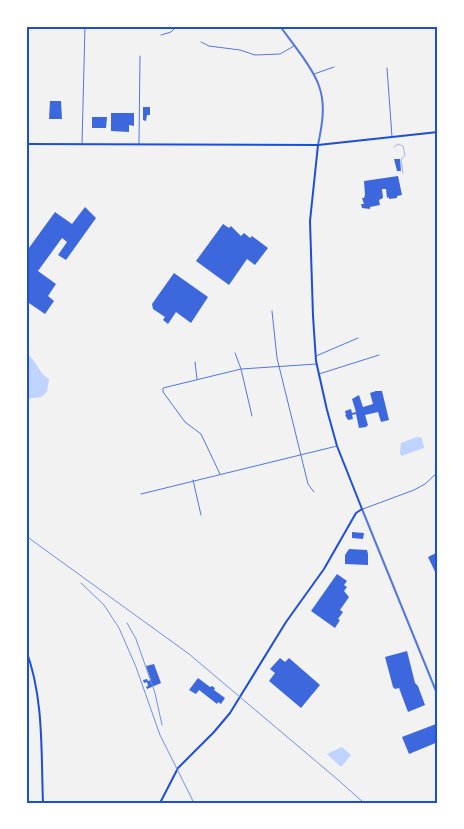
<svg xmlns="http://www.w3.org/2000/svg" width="464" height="829" viewBox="0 0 464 829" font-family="Arial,sans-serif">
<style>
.water{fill:#bfd3fe}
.building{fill:#3d67dc}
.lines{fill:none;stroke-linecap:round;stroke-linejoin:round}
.service{stroke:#5277de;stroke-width:0.5}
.minor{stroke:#5277de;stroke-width:1}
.tertiary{stroke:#5277de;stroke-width:2}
.secondary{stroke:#1d4ed8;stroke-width:2}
.rail{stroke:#7290e2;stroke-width:1}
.neatline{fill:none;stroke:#1d4ed8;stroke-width:2}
</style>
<rect width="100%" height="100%" fill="#f2f2f2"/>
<!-- water -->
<path class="water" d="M26,353C37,360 38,373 49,379L47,392L41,397L26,399Z
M417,437L422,438L424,448L401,456L400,452L401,443Z
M342,747L351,755L341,767L327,754Z"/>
<!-- building -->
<path class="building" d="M50,101H61L62,119H49Z
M143,107H150V115H147L146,121L143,120Z
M111,113H134V126L129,125V132L111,131Z
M92,117H107L106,128H92Z
M394,159H400L401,171H397Z
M398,176L402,195L397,196V198L389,199V197L387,198L386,189H382L383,198L379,200L380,205L370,207V209L362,208L361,204H364L362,198H364L365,195L364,181Z
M85,207L96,218L66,260L58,255L67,242L62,238L38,271L56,284L48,296L54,301L45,314L26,301V252L55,212L72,224Z
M223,224L229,228L231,226L241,236L244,233L250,238L252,236L268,248L255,265L247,259L229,285L196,261Z
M174,273L208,297L191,323L176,312L168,324L163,320L165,317L153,309L152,304Z
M376,391H382L389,420L381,422L378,412L365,415L368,425L366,427L359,428L356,414L352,415L353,419L348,420L345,415H346L345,411L351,409L352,413L356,412L352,399L359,395L363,407L373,404L370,393Z
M352,532L364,533L363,539L352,538Z
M349,549L367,550L368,554V565L345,564V555Z
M438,552V578L428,557Z
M337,574L347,581L344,585L347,587L344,591L349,597L340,610L343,612L338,619L340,620L335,628L311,611Z
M407,651L415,683L418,686L425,705L408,712L399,688L395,689L393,687L385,657Z
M280,658L285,662L289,658L320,685L301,708L269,681L275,673L270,669Z
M154,664L161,683L147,689L146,687L148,686L147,682L144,683L143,680L147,679L148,681L151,680L146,666Z
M198,678L210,687L212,686L215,688L214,690L225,698L221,704L218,702L217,704L199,690L196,694L189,690Z
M436,724L438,728V742L409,754L402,737Z"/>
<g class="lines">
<!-- service -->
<path class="service" d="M394,147L398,144L403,146L405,155L401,160L403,173"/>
<!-- minor -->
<path class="minor" d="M161,35L171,32L177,26
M201,42L209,46L240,50L255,55L280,54L294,46
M387,68L392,137
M314,74L334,67
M82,144L85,26
M139,144L140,56
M272,311L277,358L308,484L314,492
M235,353L241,369L252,416
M316,356L358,338
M195,362L197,379
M319,374L379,355
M220,474L201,434L185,422L163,392V388L241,369L317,364
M193,480L201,515
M141,494L337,446
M363,509L414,490L425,484L438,472"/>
<!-- tertiary -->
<path class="tertiary" d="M280,26C292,43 313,68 319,86C326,105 322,126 318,145
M362,509L438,696"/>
<!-- secondary -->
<path class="secondary" d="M26,144L318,145L438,132
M26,650C44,698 41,752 43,803
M160,803L178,768L214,732L230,713L286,622L324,569L356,513L362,509L337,446L327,410L316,361L313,316L310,221L318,145"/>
<!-- rail -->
<path class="rail" d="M26,536L189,654L337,779L364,803
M81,583L104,605L119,628L136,667L160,735L194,803
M127,623L136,639L155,693L162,725"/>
</g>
<!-- border -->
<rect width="464" height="829" fill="none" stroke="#ffffff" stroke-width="55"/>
<rect x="28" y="28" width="408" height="774" class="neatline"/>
</svg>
